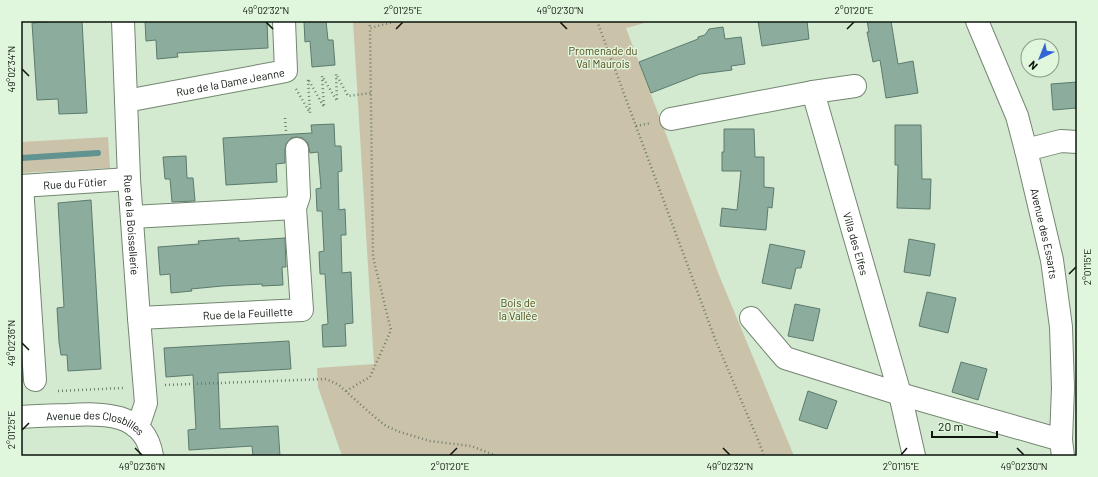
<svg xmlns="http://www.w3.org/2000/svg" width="1098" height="477" viewBox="0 0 1098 477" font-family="Barlow,sans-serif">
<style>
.green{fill:#cbc3a9}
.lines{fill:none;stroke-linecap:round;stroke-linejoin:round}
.stream{stroke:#619390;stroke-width:6}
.building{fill:#8cac9d;stroke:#5c7b6d}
.minor-casing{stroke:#738770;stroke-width:24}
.path{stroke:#6f7e6d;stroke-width:2.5;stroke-dasharray:1 3;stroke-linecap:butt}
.minor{stroke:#fff;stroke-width:22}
.ticks{fill:none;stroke:#0d150c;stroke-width:1.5}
.labels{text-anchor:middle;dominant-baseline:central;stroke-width:3;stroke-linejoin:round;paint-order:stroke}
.park-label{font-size:11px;fill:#544717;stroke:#e0f6dd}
.street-label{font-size:11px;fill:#0d150c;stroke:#e0f6dd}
.neatline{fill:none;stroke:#0d150c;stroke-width:1.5}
.ticks-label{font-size:10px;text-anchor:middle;fill:#0d150c}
</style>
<rect width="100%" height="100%" fill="#d3e9d0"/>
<!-- green -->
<path class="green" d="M353,21H652L626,28L719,275L794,456H342L318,387L317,368L374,364Z
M108,137L110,168L21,173V142Z"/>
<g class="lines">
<!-- stream -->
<path class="stream" d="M21,158L98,153"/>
</g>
<!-- building -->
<path class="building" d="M56,21H82L87,113L59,114L58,99L37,100L32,23Z
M145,21H267L268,48L177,53L178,57L157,59L156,40L146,41Z
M304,21H326L328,40H333L335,65L312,67L310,41L305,42Z
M758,21H807L809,39L762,46Z
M867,21H891L898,64L913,61L918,93L886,98L880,60L873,62L867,32H869Z
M723,27L725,39L741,37L745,64L731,66L732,70L700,74L651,93L639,62L698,39V37L705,35L709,29Z
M1077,82V108L1053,110L1051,84Z
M334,124L335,146H341L342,171L338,172L339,210L345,209L346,235H341L342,273L351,272L353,323L345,324L346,346L323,347L322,325L328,324L325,274H320L319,252L324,251L322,211H317L316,189L321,188L318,152L310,153L308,143L302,138L296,137L291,138L286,144L285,150V163L276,164L277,182L226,185L223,138L312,133L311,125Z
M895,125H921L922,179H931L930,209L897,208L898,165H895Z
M724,129H754L755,157H764V187L774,188L772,208L768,207L766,230L720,226L722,208L737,210L741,171H722V152H724Z
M186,156L187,178H193L195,201L172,202L170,179H165L163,157Z
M91,200L101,369L68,371L67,355H61L59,342L57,308L64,307L58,203Z
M239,238V241L285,238L286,267H282L283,285L262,286V284L222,286L191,289L192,291L171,293L170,274L160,275L158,247L199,244L198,241Z
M909,239L935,244L930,276L904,272Z
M770,244L805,251L801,268H796L791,289L762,283Z
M927,292L956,298L948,333L919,326Z
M795,304L820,309L813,341L788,336Z
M289,341L291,369L218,373L220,429L278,426L280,456H253L252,446L189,450L188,430L196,429L193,375L166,377L164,348Z
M961,362L987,369L978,400L952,392Z
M808,391L837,401L827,429L799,420Z"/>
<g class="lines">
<defs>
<g id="minor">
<path id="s1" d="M123,21L129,179L139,318L146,403L141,418L135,426"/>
<path id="s2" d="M977,21L1017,116L1026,150L1052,260L1061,327L1063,388L1061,440L1063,456"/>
<path d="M813,92L855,86"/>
<path id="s3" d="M126,101L286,71L284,21"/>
<path id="s4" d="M671,119L813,92L900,394L914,456"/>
<path d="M1026,150L1061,141L1077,142"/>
<path id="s5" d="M21,186L129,179"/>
<path d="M22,186L35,380"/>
<path d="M132,217L295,208"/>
<path id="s6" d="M139,318L302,310L295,208L299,196L297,149"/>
<path d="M751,318L785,358L900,394L1061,440"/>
<path id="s7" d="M21,417C37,416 52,415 68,415C103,413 145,412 152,456"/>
</g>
</defs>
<!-- minor casing -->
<use href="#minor" class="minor-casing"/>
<!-- path -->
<path class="path" d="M369,21L370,28
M597,21L715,339L759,442L764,456
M296,89L310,113L308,79L324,107L322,76L337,101L336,74L348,96L371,93
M285,118L286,131
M636,126L651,123
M165,385L326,379L339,385L370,413L386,426L400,432L430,441L471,446L497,456
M58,391L123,388
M346,391L370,377L391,330L373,257L370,28L397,21"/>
<!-- minor -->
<use href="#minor" class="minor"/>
</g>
<!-- ticks -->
<path class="ticks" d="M266,22L273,29M560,22L567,29M396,29L403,22M847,29L854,22M22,69L29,76M1069,274L1076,267M22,343L29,350M22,430L29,423M135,448L142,455M723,448L730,455M1017,448L1024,455M450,455L457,448M901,455L907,448"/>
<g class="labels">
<!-- park labels -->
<g class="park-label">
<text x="603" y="50">Promenade du<tspan x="603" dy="13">Val Maurois</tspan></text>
<text x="518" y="302">Bois de<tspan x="518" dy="13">la Vallée</tspan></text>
</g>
<!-- street labels -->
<g class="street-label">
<text stroke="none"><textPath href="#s3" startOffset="106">Rue de la Dame Jeanne</textPath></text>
<text stroke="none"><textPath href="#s5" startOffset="54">Rue du Fûtier</textPath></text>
<text stroke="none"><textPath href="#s1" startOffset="204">Rue de la Boissellerie</textPath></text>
<text stroke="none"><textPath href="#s2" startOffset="224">Avenue des Essarts</textPath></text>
<text stroke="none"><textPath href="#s4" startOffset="302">Villa des Elfes</textPath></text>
<text stroke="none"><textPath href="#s6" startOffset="109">Rue de la Feuillette</textPath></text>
<text stroke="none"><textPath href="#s7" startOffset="76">Avenue des Closbilles</textPath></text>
</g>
</g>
<!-- border -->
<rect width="1098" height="477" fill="none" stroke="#e0f6dd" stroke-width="44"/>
<!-- north arrow -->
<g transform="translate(1040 58) rotate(223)"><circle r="19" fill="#e0f6dd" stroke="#8c9c89"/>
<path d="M0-3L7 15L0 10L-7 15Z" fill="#3166d5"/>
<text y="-6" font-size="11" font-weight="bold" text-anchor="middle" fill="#0d150c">N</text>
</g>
<!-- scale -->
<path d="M932 431v6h65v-6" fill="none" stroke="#0d150c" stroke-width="2"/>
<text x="938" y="431" font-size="12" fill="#0d150c" stroke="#e0f6dd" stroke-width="3" paint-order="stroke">20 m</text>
<rect x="22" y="22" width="1054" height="433" class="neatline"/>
<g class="ticks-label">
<text x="266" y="14">49°02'32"N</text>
<text x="403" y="14">2°01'25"E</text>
<text x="560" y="14">49°02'30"N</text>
<text x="854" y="14">2°01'20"E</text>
<text transform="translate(11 69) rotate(-90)" y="4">49°02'34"N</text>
<text transform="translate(1087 267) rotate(-90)" y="4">2°01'15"E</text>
<text transform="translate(11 343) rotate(-90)" y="4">49°02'36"N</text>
<text transform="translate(11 430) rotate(-90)" y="4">2°01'25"E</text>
<text x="142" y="470">49°02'36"N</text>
<text x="450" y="470">2°01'20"E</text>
<text x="730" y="470">49°02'32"N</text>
<text x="901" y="470">2°01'15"E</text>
<text x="1024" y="470">49°02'30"N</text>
</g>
</svg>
